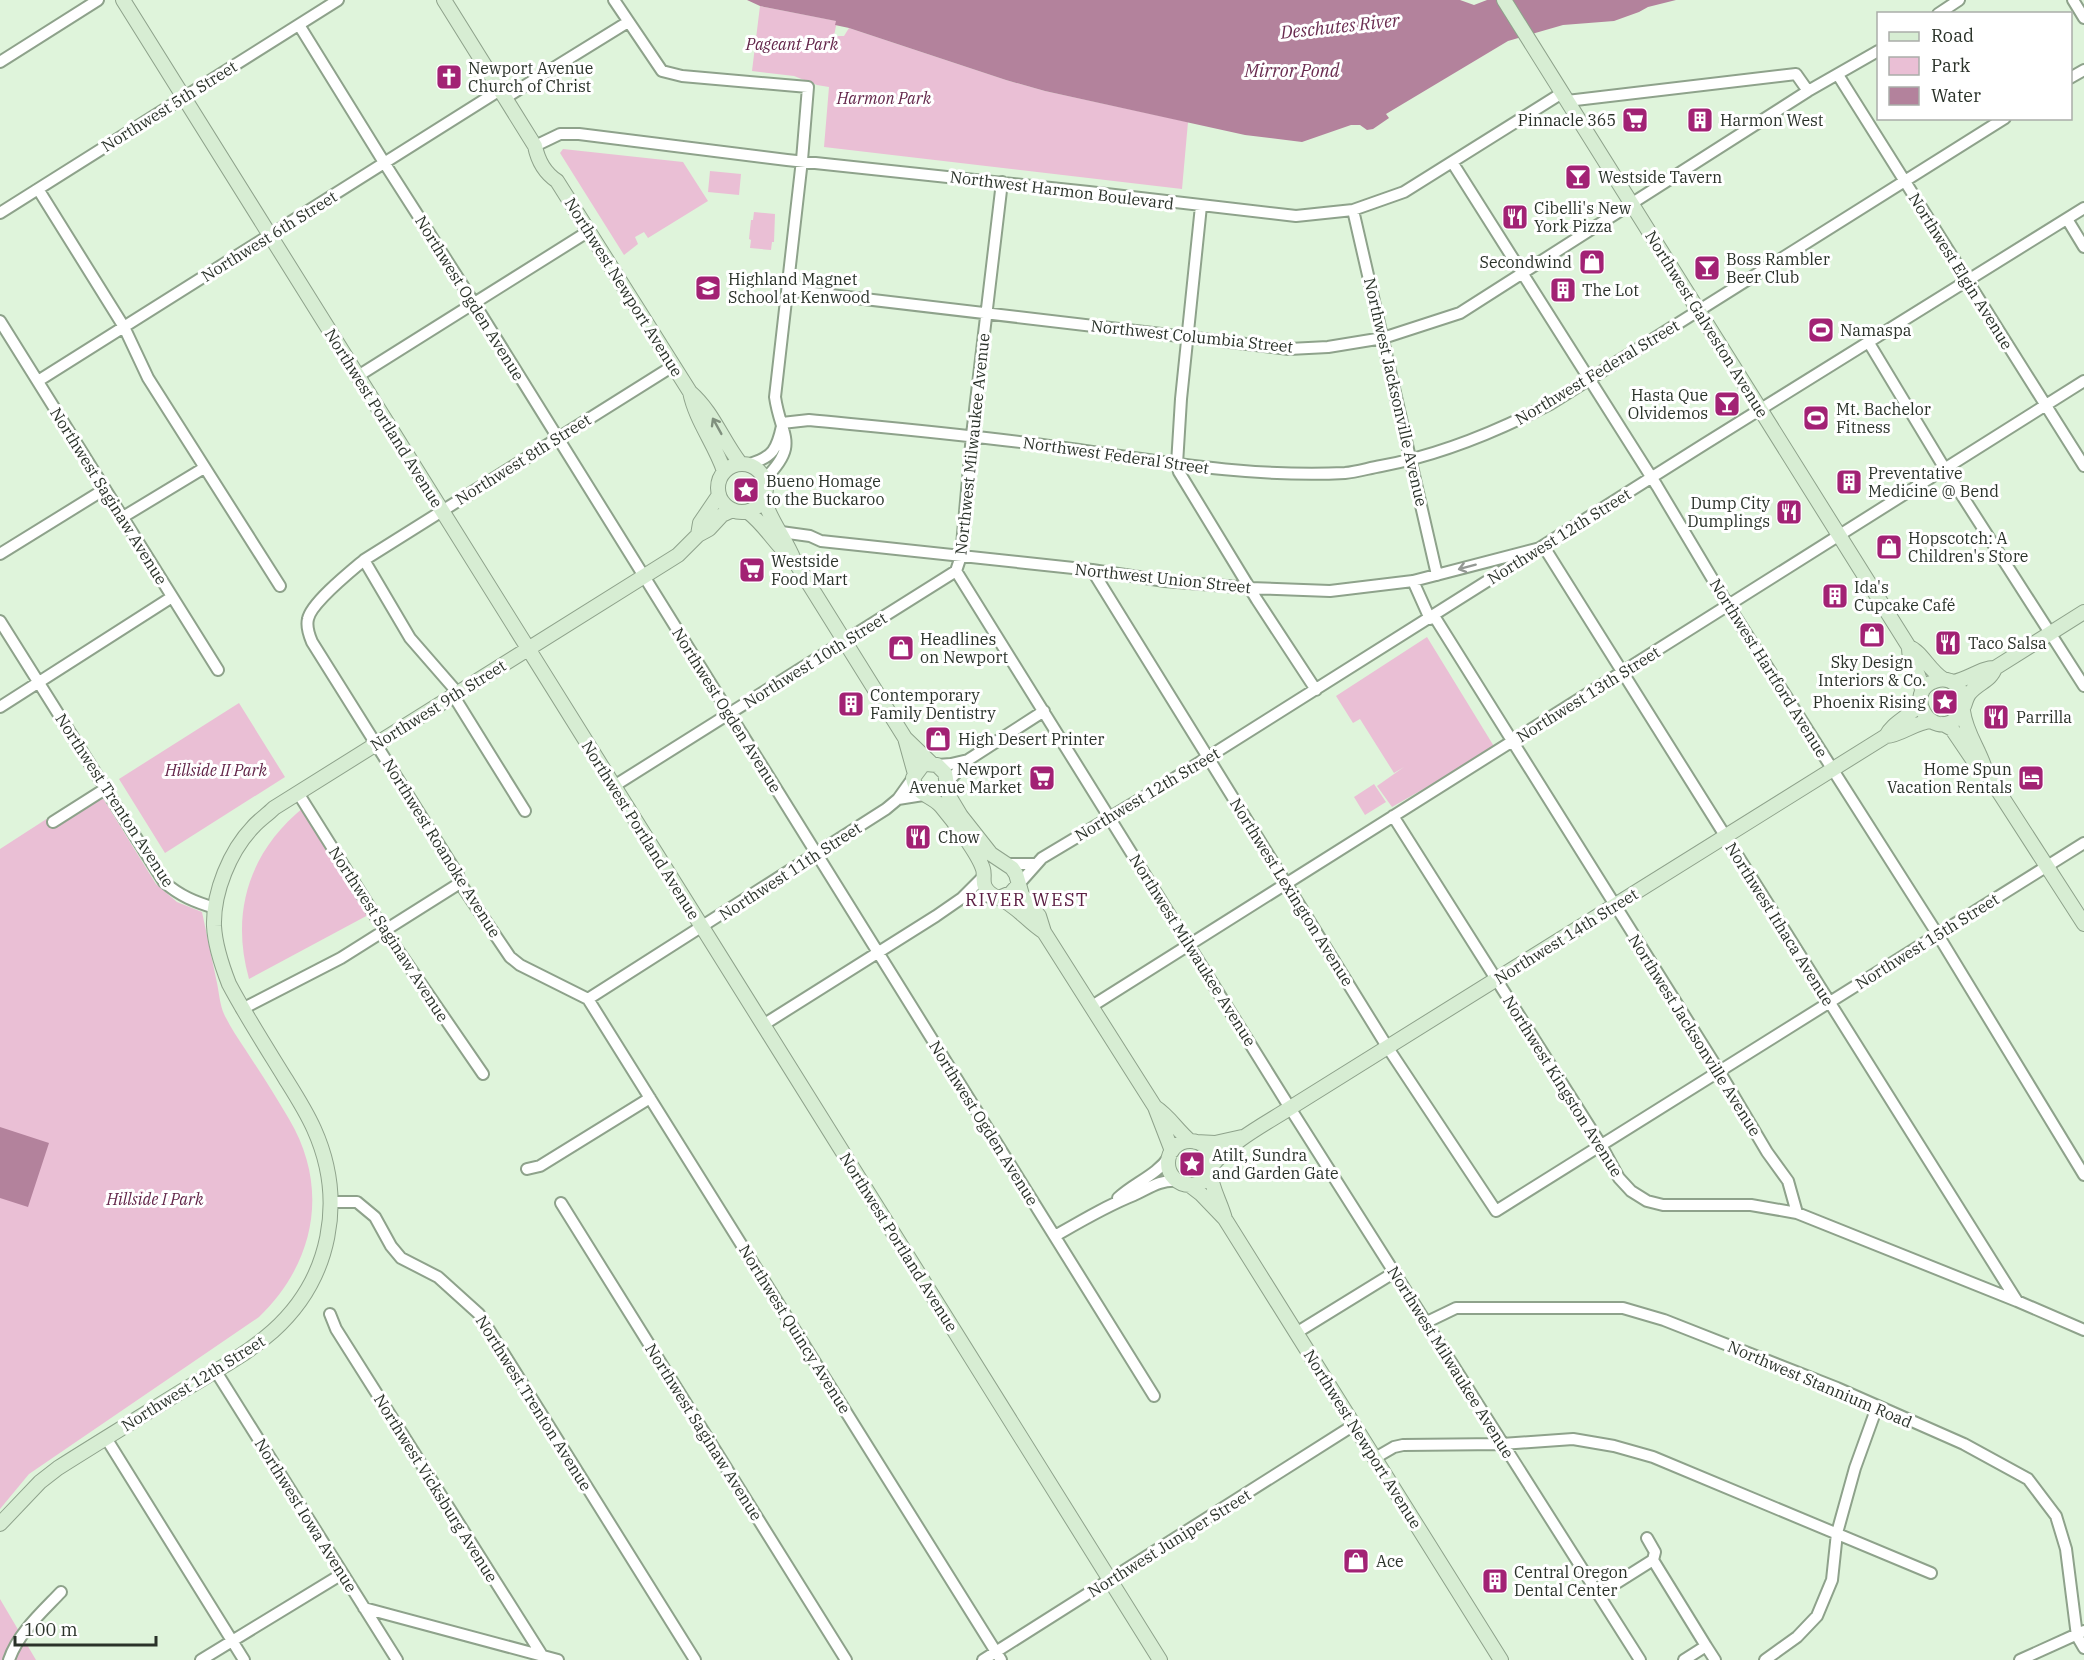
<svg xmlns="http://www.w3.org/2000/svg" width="2084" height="1660" viewBox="0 0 2084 1660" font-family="'IBM Plex Serif',serif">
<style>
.green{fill:#eabfd5}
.water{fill:#b3829c}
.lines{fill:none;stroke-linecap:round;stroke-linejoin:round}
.street-casing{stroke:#8ea28b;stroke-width:14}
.secondary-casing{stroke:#8ea28b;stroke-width:16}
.street{stroke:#fff;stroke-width:10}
.secondary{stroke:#d7edd3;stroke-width:14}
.oneway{stroke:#80907e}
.oneway2{stroke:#949894}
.labels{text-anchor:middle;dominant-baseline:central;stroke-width:6;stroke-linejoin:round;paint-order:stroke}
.park-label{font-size:16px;font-style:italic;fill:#63264a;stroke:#fff}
.poi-label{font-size:16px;fill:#2a3229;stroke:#fff;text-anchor:start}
.street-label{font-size:16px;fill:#2a3229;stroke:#fff}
.water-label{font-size:18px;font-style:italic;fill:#6a2c50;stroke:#fff}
.neighbourhood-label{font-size:18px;letter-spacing:1.5px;fill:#5b1e42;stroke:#fff}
</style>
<rect width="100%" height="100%" fill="#dff4db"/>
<!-- green -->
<path class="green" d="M760,6L837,21L834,36H844L849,28L1006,80L1045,91L1188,122L1182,189L824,147L829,87L817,85L794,76L752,71Z
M563,149L683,162L708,201L648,238L644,232L635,237L638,244L624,255L560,153Z
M710,171L741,174L739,195L708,192Z
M754,212L775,214L774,242H772L771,250L750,248L751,240L749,239L751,220H753Z
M1427,637L1495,748L1392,807L1377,786L1404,767L1394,773L1360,719L1353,723L1336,696Z
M239,703L285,777L165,853L119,779Z
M1374,784L1386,802L1365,815L1354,797Z
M96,787L156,884L177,902L202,912C207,936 212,959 217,983C219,993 220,1005 224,1014C230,1027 238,1038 245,1049C260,1072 275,1095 289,1119C330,1188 315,1263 259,1317L29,1474L0,1509V849Z
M304,807L370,914L249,979C230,911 250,851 304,807Z
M0,1599L36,1660H0Z"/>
<!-- water -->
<path class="water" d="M747,0H1460L1474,5L1487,0H1676L1648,7L1639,12L1614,21L1563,25L1508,41L1391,111L1386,114L1389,118L1373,129L1367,130L1360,125H1351L1302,142L1245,135L1045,91L1006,80L849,28L835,25L836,21L760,6Z
M0,1127L49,1143L28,1207L0,1198Z"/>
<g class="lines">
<defs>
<path id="street" d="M614,0L662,71L682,76L808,87L802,160L775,397C781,438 800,443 765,479
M2073,0L2084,18
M1938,14L1959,0
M299,25L385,164L474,303L1154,1396
M0,62L98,0
M1838,75L2084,466
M2070,78L2084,70
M505,98L628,22
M1567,101L1796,74L1808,91
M535,146L560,134H579L787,160L1089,192L1296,216L1353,210L1404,192L1562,93
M1452,162L1657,486L1728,605L1938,935L2084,1175
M1002,182L972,435L961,556L956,571L1290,1108L1640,1660
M38,189L124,327L148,378L280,586
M1201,206L1181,399L1177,464L1179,472L1257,600L1316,690
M1353,210L1437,575
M0,213L338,0
M2067,219L2084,247
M788,290L1289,349L1328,347L1383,338L1460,313L1808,91L1878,51
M0,321L218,670
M1869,343L1945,469L2084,686
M673,366L364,560C351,571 311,603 308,619C306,627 309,635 312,642L458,875L460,883L510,957L520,965L588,999L1001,1660
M358,376L589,231
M38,381L500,90
M782,423L809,420C892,428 974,435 1057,447C1152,460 1249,478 1345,473C1357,472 1369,468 1381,466C1441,455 1496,432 1550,404L2005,118
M750,464C773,457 777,449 782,426
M123,517L204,468
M781,532L810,536L821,541L1092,570L1165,581L1250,588L1330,591L1413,581L1544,547L2017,1301
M0,554L105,489
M364,560L410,638L457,692
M1092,570L1388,1048L1496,1211L2084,843
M1413,581L1430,619
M1434,616L1719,1071L1767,1152L1788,1181L1797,1213
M0,621L164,882C180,896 195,902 215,908
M453,695L525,811
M0,707L172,597
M968,760L1044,711
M937,765L951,764L968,760L947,783
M614,786L956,571
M298,793L384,930L483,1074
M898,799L923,795
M1393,816L1601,1145L1619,1178L1631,1191L1647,1201L1663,1205H1751L1797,1213L2017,1301L2084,1330
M53,822L105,789
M1006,864H1035
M1018,885L1042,858L1159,788L1703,445L2084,208
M962,898L993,896
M588,999L886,809L898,799L913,778
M1092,1006L2084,381
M242,1009L341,958L460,883
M763,1025L936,916L962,898L983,877
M527,1169L540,1166L650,1098
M1118,1198C1134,1183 1157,1175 1169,1157
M332,1202H357L375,1217L391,1246L401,1258L438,1277L479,1314L695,1660
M561,1203L846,1660
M1055,1236C1081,1221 1106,1206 1134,1195C1149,1188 1161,1179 1178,1181
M330,1314L336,1329L545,1660
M1427,1322L1456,1308H1623L1664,1320L1837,1388L1964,1444L2028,1479L2056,1516L2066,1549L2077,1636L2084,1648
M1296,1333L1395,1272
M215,1370L397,1660
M106,1438L244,1660
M1375,1458L1394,1447L1403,1445L1502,1444L1573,1439L1614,1446L1653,1457L1931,1573
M1647,1538L1655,1552L1653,1560L1706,1646
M1599,1594L1653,1560
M364,1608L558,1660
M9,1660C18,1633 42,1612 61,1592
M201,1660L342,1574
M983,1660L1354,1425
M1684,1660L1706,1646L1715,1660
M1765,1660L1797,1637L1817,1616L1832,1580L1837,1533L1855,1468L1877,1407
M2020,1660L2084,1631"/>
<path id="secondary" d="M123,0L1160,1660
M444,0L535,146C538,161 545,173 557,181L690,392C713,412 722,440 740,463
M1504,0L1909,647C1908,662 1922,674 1922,692
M690,392C696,421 715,444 724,471
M718 488a24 24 0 1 1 48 0a24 24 0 1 1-48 0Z
M764,499C770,521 786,539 794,560L905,738L915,774
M748,512C764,524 774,542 789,556
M698,535L700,523L719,495
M1909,647C1921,651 1929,670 1943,679
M1953,682C1967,680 1983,667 1995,668L2084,612
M1964,706C1964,689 1952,675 1935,681C1902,692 1931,742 1957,718C1965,711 1964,701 1969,694C1977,683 1991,681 1995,668
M1963,711C1966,734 1980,750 1986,772L2084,924
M1943,724L1952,729L1975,763L1980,767
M1886,736C1902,735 1914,722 1932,721
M905,738L932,764
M1018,885L1011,893L999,898C993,896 988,893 985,887C982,881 985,875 983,869C978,853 952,819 941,806C931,795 916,795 913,778L922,766L926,764L937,765L945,773L949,796L961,816L991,854L1012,868L1016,874L1022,895L1039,916L1044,932L1155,1107L1172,1151
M999,898C1017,906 1028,922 1044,932
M1155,1107C1169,1116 1177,1130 1190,1141
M1168 1163a22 22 0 1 1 44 0a22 22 0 1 1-44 0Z
M1196,1142L1215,1143L1242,1137
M1211,1167C1230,1142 1265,1124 1290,1108L1886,736C1893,722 1910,717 1920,703
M1210,1171C1211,1188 1221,1203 1225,1219
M1188,1184L1201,1194L1225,1219L1501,1660
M0,1524L40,1482L58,1468C99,1442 140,1417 182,1391C212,1373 246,1355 273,1331C331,1279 346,1200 314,1129C306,1111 295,1094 285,1078C266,1047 246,1016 229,984C222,966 215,945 214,926C213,892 230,851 253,827C259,820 267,815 274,808L678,555L698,535L709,529L722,515L733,510"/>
</defs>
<!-- street casing -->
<use href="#street" class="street-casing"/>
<!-- secondary casing -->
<use href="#secondary" class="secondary-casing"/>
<!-- street -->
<use href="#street" class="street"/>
<!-- secondary -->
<use href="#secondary" class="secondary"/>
</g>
<!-- one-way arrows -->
<defs><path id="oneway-shaft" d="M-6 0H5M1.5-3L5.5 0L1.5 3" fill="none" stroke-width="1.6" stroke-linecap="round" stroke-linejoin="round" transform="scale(1.5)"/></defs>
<use class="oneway" href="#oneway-shaft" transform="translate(717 426) rotate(-119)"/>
<use class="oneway2" href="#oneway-shaft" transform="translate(1467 567) rotate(165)"/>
<!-- icons -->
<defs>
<symbol id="church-square" viewBox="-11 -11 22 22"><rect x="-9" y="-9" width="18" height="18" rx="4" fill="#a22274" stroke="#fff"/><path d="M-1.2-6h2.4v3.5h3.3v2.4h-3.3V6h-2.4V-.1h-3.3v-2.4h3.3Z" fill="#fff"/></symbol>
<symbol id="supermarket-square" viewBox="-11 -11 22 22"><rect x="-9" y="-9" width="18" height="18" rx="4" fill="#a22274" stroke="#fff"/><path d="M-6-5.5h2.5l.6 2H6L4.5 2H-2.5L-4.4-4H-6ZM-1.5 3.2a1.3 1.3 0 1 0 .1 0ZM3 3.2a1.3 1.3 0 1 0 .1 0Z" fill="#fff"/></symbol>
<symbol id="building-square" viewBox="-11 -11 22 22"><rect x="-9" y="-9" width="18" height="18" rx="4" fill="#a22274" stroke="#fff"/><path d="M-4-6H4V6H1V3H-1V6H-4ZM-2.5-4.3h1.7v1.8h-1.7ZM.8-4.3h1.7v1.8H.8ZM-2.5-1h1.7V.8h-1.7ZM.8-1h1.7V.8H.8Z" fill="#fff"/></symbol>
<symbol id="bar-square" viewBox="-11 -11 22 22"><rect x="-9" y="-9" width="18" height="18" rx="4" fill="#a22274" stroke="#fff"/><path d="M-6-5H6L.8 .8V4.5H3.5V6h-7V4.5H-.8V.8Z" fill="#fff"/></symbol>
<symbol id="restaurant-square" viewBox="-11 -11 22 22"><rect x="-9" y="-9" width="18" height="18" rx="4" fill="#a22274" stroke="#fff"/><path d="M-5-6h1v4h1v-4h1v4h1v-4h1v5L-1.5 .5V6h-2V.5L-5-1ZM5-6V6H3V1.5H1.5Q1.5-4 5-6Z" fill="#fff"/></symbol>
<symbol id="shop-square" viewBox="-11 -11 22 22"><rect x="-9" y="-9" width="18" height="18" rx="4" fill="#a22274" stroke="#fff"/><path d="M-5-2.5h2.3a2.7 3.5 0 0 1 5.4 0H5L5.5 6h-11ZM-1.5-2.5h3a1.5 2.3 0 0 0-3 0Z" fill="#fff"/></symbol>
<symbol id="school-square" viewBox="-11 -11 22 22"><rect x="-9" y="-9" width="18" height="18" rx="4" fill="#a22274" stroke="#fff"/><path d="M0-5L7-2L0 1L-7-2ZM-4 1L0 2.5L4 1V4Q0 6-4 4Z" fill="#fff"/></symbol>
<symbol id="stadium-square" viewBox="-11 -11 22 22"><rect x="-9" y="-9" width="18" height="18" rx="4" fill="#a22274" stroke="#fff"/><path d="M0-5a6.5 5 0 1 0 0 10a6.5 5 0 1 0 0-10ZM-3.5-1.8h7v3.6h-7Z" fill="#fff"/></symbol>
<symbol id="sight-square" viewBox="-11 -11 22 22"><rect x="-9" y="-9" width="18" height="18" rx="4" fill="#a22274" stroke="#fff"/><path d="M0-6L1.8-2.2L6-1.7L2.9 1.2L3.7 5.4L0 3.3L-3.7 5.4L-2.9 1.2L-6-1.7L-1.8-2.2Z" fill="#fff"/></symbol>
<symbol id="hotel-square" viewBox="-11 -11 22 22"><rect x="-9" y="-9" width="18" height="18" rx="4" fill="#a22274" stroke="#fff"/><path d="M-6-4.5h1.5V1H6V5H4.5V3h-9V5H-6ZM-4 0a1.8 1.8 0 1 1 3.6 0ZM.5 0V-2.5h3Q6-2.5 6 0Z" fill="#fff"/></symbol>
</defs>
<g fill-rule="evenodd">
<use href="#church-square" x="434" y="62" width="30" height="30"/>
<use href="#supermarket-square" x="1620" y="105" width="30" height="30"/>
<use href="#building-square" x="1685" y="105" width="30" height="30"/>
<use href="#bar-square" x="1563" y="162" width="30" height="30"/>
<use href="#restaurant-square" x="1500" y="202" width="30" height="30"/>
<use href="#shop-square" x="1577" y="247" width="30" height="30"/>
<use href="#bar-square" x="1692" y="253" width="30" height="30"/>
<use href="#school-square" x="693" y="273" width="30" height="30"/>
<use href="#building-square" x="1548" y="275" width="30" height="30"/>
<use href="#stadium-square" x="1806" y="315" width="30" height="30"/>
<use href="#bar-square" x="1712" y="389" width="30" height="30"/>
<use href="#stadium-square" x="1801" y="403" width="30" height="30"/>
<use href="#building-square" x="1834" y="467" width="30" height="30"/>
<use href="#sight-square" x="731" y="475" width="30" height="30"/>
<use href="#restaurant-square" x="1774" y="497" width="30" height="30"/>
<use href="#shop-square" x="1874" y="532" width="30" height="30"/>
<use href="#supermarket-square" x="737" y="555" width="30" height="30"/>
<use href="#building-square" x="1820" y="581" width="30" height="30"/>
<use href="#shop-square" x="1857" y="620" width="30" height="30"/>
<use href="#restaurant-square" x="1933" y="628" width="30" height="30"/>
<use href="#shop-square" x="886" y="633" width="30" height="30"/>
<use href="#sight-square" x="1930" y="687" width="30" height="30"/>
<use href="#building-square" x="836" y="689" width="30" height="30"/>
<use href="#restaurant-square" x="1981" y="702" width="30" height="30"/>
<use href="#shop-square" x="923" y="724" width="30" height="30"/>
<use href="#supermarket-square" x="1027" y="763" width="30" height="30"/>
<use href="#hotel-square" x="2016" y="763" width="30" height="30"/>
<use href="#restaurant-square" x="903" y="822" width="30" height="30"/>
<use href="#sight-square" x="1177" y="1149" width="30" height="30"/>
<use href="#shop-square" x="1341" y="1546" width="30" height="30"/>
<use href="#building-square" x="1480" y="1566" width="30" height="30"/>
</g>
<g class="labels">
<!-- park labels -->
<g class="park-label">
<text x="792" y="44">Pageant Park</text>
<text x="884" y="98">Harmon Park</text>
<text x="216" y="770">Hillside II Park</text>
<text x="155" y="1199">Hillside I Park</text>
</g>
<!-- poi labels -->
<g class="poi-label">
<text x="468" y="68">Newport Avenue<tspan x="468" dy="18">Church of Christ</tspan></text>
<text x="1616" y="120" text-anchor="end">Pinnacle 365</text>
<text x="1720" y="120">Harmon West</text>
<text x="1598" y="177">Westside Tavern</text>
<text x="1534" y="208">Cibelli's New<tspan x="1534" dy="18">York Pizza</tspan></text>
<text x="1726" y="259">Boss Rambler<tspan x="1726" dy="18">Beer Club</tspan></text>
<text x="1572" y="262" text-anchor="end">Secondwind</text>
<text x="728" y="279">Highland Magnet<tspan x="728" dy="18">School at Kenwood</tspan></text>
<text x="1582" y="290">The Lot</text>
<text x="1840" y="330">Namaspa</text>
<text x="1708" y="395" text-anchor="end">Hasta Que<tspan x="1708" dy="18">Olvidemos</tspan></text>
<text x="1836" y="409">Mt. Bachelor<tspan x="1836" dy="18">Fitness</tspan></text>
<text x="1868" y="473">Preventative<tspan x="1868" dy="18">Medicine @ Bend</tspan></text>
<text x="766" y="481">Bueno Homage<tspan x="766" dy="18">to the Buckaroo</tspan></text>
<text x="1770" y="503" text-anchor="end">Dump City<tspan x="1770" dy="18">Dumplings</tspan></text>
<text x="1908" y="538">Hopscotch: A<tspan x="1908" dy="18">Children's Store</tspan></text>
<text x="771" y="561">Westside<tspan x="771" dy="18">Food Mart</tspan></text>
<text x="1854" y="587">Ida's<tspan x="1854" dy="18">Cupcake Café</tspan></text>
<text x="920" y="639">Headlines<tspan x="920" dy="18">on Newport</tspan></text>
<text x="1968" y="643">Taco Salsa</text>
<text x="1872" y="662" text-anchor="middle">Sky Design<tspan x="1872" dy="18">Interiors &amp; Co.</tspan></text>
<text x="870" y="695">Contemporary<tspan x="870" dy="18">Family Dentistry</tspan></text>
<text x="1926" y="702" text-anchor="end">Phoenix Rising</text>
<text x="2016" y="717">Parrilla</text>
<text x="958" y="739">High Desert Printer</text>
<text x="1022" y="769" text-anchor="end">Newport<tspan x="1022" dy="18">Avenue Market</tspan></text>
<text x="2012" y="769" text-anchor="end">Home Spun<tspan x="2012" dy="18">Vacation Rentals</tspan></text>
<text x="938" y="837">Chow</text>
<text x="1212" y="1155">Atilt, Sundra<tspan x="1212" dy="18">and Garden Gate</tspan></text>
<text x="1376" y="1561">Ace</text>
<text x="1514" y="1572">Central Oregon<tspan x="1514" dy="18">Dental Center</tspan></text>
</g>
<!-- street labels -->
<g class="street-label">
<text transform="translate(169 106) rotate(-32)">Northwest 5th Street</text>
<text transform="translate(1062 190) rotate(7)">Northwest Harmon Boulevard</text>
<text transform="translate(269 236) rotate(-32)">Northwest 6th Street</text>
<text transform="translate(1961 271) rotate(58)">Northwest Elgin Avenue</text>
<text transform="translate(624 287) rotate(58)">Northwest Newport Avenue</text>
<text transform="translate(470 298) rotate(58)">Northwest Ogden Avenue</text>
<text transform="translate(1707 324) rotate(58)">Northwest Galveston Avenue</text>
<text transform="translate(1192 336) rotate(6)">Northwest Columbia Street</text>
<text transform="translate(1597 372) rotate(-31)">Northwest Federal Street</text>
<text transform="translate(1396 392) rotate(77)">Northwest Jacksonville Avenue</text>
<text transform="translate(384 418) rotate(58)">Northwest Portland Avenue</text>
<text transform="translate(972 444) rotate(-84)">Northwest Milwaukee Avenue</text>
<text transform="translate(1116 455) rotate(8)">Northwest Federal Street</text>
<text transform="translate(523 459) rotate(-32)">Northwest 8th Street</text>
<text transform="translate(109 496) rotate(58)">Northwest Saginaw Avenue</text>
<text transform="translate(1559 536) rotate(-32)">Northwest 12th Street</text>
<text transform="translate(1163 578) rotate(6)">Northwest Union Street</text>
<text transform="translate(815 660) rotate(-32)">Northwest 10th Street</text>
<text transform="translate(1769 668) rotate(58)">Northwest Hartford Avenue</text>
<text transform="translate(1588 694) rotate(-32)">Northwest 13th Street</text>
<text transform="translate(438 705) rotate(-32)">Northwest 9th Street</text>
<text transform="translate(727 710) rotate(58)">Northwest Ogden Avenue</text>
<text transform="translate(1147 794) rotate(-31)">Northwest 12th Street</text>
<text transform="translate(115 800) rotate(57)">Northwest Trenton Avenue</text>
<text transform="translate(641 830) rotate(58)">Northwest Portland Avenue</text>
<text transform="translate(442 848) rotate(58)">Northwest Roanoke Avenue</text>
<text transform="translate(790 871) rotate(-33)">Northwest 11th Street</text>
<text transform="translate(1292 892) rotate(58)">Northwest Lexington Avenue</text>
<text transform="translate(1780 924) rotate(58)">Northwest Ithaca Avenue</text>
<text transform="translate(389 934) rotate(57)">Northwest Saginaw Avenue</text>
<text transform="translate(1566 936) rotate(-32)">Northwest 14th Street</text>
<text transform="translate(1927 941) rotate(-32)">Northwest 15th Street</text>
<text transform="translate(1193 950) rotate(58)">Northwest Milwaukee Avenue</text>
<text transform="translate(1695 1035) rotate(58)">Northwest Jacksonville Avenue</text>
<text transform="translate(1563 1086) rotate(58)">Northwest Kingston Avenue</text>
<text transform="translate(984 1123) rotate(58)">Northwest Ogden Avenue</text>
<text transform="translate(899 1242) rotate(58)">Northwest Portland Avenue</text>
<text transform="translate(795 1329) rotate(58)">Northwest Quincy Avenue</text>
<text transform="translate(1451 1362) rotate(58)">Northwest Milwaukee Avenue</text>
<text transform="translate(193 1383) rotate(-32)">Northwest 12th Street</text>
<text transform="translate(1820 1384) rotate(23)">Northwest Stannium Road</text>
<text transform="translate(534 1403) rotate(58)">Northwest Trenton Avenue</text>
<text transform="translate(704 1432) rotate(58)">Northwest Saginaw Avenue</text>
<text transform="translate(1363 1439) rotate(58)">Northwest Newport Avenue</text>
<text transform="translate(436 1488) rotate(58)">Northwest Vicksburg Avenue</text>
<text transform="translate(306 1515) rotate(58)">Northwest Iowa Avenue</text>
<text transform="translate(1169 1543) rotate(-32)">Northwest Juniper Street</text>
</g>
<!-- water labels -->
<g class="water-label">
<text transform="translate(1340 26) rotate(-6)">Deschutes River</text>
<text x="1292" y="70">Mirror Pond</text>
</g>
<!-- neighbourhood labels -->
<g class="neighbourhood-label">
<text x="1027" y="899">RIVER WEST</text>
</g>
</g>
<!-- legend -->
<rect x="1877" y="12" width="195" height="108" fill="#ffffff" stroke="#aaada9" stroke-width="1.5"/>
<rect x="1889" y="32" width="30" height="9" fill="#d7edd3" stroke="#aaada9" stroke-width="1.5"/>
<text x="1931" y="42" font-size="18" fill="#2a3229">Road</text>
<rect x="1889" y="57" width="30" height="18" fill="#eabfd5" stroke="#aaada9" stroke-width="1.5"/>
<text x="1931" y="72" font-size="18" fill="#2a3229">Park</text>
<rect x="1889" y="87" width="30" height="18" fill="#b3829c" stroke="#aaada9" stroke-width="1.5"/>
<text x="1931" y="102" font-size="18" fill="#2a3229">Water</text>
<!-- scale -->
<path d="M15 1636v9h141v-9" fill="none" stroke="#2a3229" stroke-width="3"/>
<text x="24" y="1636" font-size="18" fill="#2a3229" stroke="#ffffff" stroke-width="4.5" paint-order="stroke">100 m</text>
</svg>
